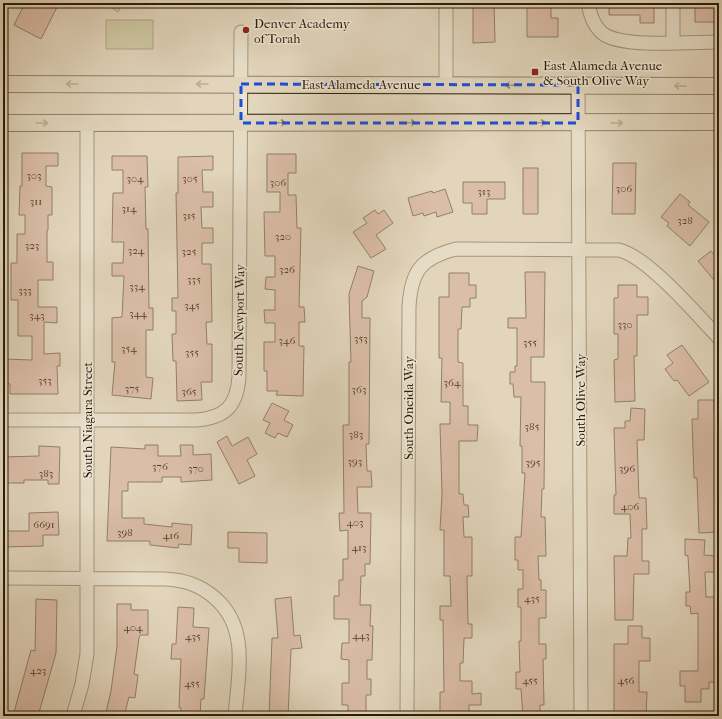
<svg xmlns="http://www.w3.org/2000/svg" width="722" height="719" viewBox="0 0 722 719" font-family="'IM FELL French Canon',serif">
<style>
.park{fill:url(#park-crowns);stroke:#736c4a}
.pitch{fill:#bbbc8c;stroke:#736c4a}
.building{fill:#d3a290;stroke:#2b1b07}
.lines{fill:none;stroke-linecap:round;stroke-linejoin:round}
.minor-casing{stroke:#594a34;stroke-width:15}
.major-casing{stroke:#2b1b07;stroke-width:18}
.minor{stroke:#ece4d3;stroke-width:13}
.major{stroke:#e2d6bc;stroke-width:16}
.oneway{stroke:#90826b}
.marked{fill:none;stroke:#1d4ed8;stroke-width:3;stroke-dasharray:8 5;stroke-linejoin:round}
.poi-dot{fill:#8f2418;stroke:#ece4d3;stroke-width:1.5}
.labels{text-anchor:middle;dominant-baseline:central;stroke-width:3;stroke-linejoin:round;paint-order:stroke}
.number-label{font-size:11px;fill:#553d29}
.poi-label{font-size:13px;fill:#2b1b07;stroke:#ece4d3;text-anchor:start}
.street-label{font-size:13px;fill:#2b1b07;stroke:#ece4d3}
</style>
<defs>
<pattern id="park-crowns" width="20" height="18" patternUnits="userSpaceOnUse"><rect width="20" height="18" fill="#bbbc8c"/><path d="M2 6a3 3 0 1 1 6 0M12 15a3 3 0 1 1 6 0" fill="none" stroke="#a1a177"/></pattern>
</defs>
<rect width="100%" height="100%" fill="#e2d6bc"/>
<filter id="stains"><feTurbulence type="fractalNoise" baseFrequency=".005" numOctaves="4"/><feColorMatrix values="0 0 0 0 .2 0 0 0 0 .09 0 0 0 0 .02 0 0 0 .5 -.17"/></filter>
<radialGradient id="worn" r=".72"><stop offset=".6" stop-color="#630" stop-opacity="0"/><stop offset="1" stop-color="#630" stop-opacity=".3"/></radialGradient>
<!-- park -->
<path class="park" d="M103,3H123L118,12Z"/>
<!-- pitch -->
<path class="pitch" d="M106,20H153V49H106Z"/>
<!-- building -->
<path class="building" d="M25,3H59L41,39L14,25Z
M473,3H494L495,42L473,43Z
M527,3L551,4V18H558V37H527Z
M609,3H654V23H640V15H609Z
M695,3H719L718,22H695Z
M22,153H58V166H46V186L52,187V215H48V230H47V262H53V280H38V307H57V323L44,322V354L60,353V366H57L58,394H10V384L3,383V359L32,360V336H18V300H11V263H17V234H25V215H19L20,186H22Z
M267,154H296V173H288V195H296L297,228H301L299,307H304L305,322H299V346H304L303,396L276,395L278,391H267V371H264V342H275V323H265L264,310H275V290L265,289L266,277H275V256H265L264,212H280V192H267Z
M112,156H147L148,187H145L146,229H148L149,308H153V330H146V377L153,378L151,399L112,395L115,362H112V318L122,317L124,276H112V263H123L124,242H112L113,193H123V170H112Z
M213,156V170H202L203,192H213V207H201L202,228H213V243H202V264H211L212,322H206L207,344H212V382H201L202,400L177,401L176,361H173L172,334H176V311H172V298H178L176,193H178V157Z
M613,163H636L635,214H612Z
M523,168H538V214H523Z
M463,182H505V199H487V214H472V203H463Z
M445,189L453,212L437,217L436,212L424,216L423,213L413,216L408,198L432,191L433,193Z
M680,194L690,202L688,205L709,222L690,246L667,226L669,223L661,217Z
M375,210L378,214L384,210L393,223L376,235L386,249L371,258L353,232L367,223L363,218Z
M711,251L719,261V286L698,261Z
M358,266L374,271L367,297L362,301V318H370L369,444H366L367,471H371L372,487H357L358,513H371L370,564H365V576H361L360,605H371L370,626H373L372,660H367V679H371V695H366V716H348V705H342V683H349V660L341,659L342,643H349V619H334V596H339V580H343V559H348V530L340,531L339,513H344L343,425H349V362H351L349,294Z
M525,272H545L544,357H531V382H545L544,489H542L541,517H545L546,556H538L539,580H541V590H546V618H539V644H546V659H543L544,705H540V716H523L521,689H516V672H520L519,641H521V607H518V589H523V570H518V560H515V537H521L525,473H522V446H520L521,397H514L513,384H510V372H515V366H517V328H508V318H526Z
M449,273H469V285H476V298H470V307H462L461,329H458V362L463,363V406H468V425H478L477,441H459V494H463L464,505H468L469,517H463L464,537H472V576H467L468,624H472V638H464L463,663H460V681H472V694L481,693V705H469V716H440V692H444L443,620H440V606H451L450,576H444V530H440L442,494L440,424H450V402H441L442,358H439V297H449Z
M618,285H637V297H648V315H637V356H634L635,401L615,402L614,360L618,359V334H614V298H618Z
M682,345L709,382L689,396L677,380L674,381L665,369L673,363L667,355Z
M698,400H714V411H719V532L699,533L697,478H694L692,419H698Z
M272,403L289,411L284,420L293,425L287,437L278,433L275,438L265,433L270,423L263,420Z
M631,408L645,409L644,440H637L639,498H646L647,529H642V561H649V574H634L633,620H615L614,556H627L628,538H631L630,514H614V495H616L614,428H625V421H630Z
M227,436L232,446L248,437L257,454L247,460L255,476L239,484L217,442Z
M145,445H158V456H181L180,445H193V455L211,454L212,480L181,482V477H162V482H128V491H122V518H144V524L172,527V523L192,525L191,545L179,544L178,548L150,545V541H107L111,447L145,449Z
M39,446L60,447L59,484H48V480H24V483H3V457L39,456Z
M58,512L59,535H43V546L3,547V531H29V513Z
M228,532L267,533V563L239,562V548H228Z
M685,539L705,540L704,555L718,556V572H705L706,597H719V682H709V689H701V702H685V686H680V671H698V613L691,614L690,606H686V592H690L688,556L685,555Z
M291,597L294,636L300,635L302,648L291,649L288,716H269L272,638H278L275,599Z
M36,599L57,600L56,653L38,716H13L31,650L35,651Z
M117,604H131V610H148V635H140L139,638L134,674L138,675L135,698L129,697L124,716H105L111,691L117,646Z
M178,607L194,608L193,627L209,628L204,699H201L200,716H181V708H179L181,659H171L172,644H176Z
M628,626H642V638H650V661H639V692H647L646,716H614V644H628Z"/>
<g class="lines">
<defs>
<path id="minor" d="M588,3C590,15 594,28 605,35C627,48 692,42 719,42
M673,3V42
M446,84V3
M578,85L581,716
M3,420H196C225,418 237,406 239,377L241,32
M3,578L165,579C185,580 200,585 215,598C250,628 238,676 235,716
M73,716L82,684L87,654V123
M407,716L409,307C411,271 421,258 456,249L619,250C648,257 697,315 719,338"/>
<path id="major" d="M3,84L719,86
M3,123L719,122"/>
</defs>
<!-- minor casing -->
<use href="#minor" class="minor-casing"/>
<!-- major casing -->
<use href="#major" class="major-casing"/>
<!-- minor -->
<use href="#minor" class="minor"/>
<!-- major -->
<use href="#major" class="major"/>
</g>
<!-- one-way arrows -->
<defs><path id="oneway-shaft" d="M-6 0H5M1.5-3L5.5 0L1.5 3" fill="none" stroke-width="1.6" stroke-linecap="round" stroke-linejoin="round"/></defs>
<g class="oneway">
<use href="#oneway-shaft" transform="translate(72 84) rotate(-180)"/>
<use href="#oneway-shaft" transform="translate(202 84) rotate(-180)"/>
<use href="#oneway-shaft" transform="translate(511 85) rotate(-180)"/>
<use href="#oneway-shaft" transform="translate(680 86) rotate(-179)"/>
<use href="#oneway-shaft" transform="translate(42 123)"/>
<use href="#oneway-shaft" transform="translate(280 123)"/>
<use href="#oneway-shaft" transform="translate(410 123)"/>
<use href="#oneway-shaft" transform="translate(540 123)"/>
<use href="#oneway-shaft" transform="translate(617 123)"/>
</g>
<!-- marked area -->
<path d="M0 0H722V719H0ZM241,84L578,85V123H241Z" fill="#e2d6bc" fill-opacity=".55" fill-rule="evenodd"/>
<path class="marked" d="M241,84L578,85V123H241Z"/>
<!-- markers -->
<g class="poi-dot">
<circle cx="246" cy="30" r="4"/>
<rect x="531" y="68" width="8" height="8" rx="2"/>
</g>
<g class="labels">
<!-- number labels -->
<g class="number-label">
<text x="34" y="175">303</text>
<text x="135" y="178">304</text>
<text x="190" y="178">305</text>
<text x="278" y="182">306</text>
<text x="624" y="188">306</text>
<text x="484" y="191">313</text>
<text x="36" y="201">311</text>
<text x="129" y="208">314</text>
<text x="189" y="215">315</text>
<text x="685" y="220">328</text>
<text x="283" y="236">320</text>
<text x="32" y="245">323</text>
<text x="136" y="250">324</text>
<text x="189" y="251">325</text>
<text x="287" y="269">326</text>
<text x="194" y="279">335</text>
<text x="137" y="286">334</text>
<text x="25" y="290">333</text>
<text x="192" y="305">345</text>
<text x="138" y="313">344</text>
<text x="37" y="315">343</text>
<text x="625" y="324">330</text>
<text x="361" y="338">353</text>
<text x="287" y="340">346</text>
<text x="530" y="342">355</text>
<text x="129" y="348">354</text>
<text x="192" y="352">355</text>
<text x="45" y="380">353</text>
<text x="452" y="382">364</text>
<text x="132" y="388">375</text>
<text x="359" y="389">363</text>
<text x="189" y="391">365</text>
<text x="532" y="426">385</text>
<text x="356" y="434">383</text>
<text x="355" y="461">393</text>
<text x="533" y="462">395</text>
<text x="160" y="466">376</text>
<text x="196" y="468">370</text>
<text x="627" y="468">396</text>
<text x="46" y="473">383</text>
<text x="630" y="506">406</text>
<text x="355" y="522">403</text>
<text x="44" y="524">6691</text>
<text x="125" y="532">398</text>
<text x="171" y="535">416</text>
<text x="359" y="547">413</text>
<text x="532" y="598">435</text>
<text x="133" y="627">404</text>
<text x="361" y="635">443</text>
<text x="193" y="636">435</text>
<text x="38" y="670">423</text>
<text x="530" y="680">455</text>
<text x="626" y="680">456</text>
<text x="192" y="683">455</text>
</g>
<!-- poi labels -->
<g class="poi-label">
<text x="254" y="23">Denver Academy<tspan x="254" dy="15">of Torah</tspan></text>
<text x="543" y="65">East Alameda Avenue<tspan x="543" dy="15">&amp; South Olive Way</tspan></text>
</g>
<!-- street labels -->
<g class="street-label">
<text x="361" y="84">East Alameda Avenue</text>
<text transform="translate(239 320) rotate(-89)">South Newport Way</text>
<text transform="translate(580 400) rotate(-90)">South Olive Way</text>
<text transform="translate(408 408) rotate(-90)">South Oneida Way</text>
<text transform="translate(87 420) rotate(-90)">South Niagara Street</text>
</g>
</g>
<!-- margin -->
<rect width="722" height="719" fill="none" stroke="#e2d6bc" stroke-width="16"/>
<rect x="4" y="4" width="714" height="711" fill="none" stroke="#2b1b07" stroke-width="2"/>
<rect x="8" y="8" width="706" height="703" fill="none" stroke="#2b1b07"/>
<rect width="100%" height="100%" filter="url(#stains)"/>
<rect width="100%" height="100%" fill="url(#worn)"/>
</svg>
